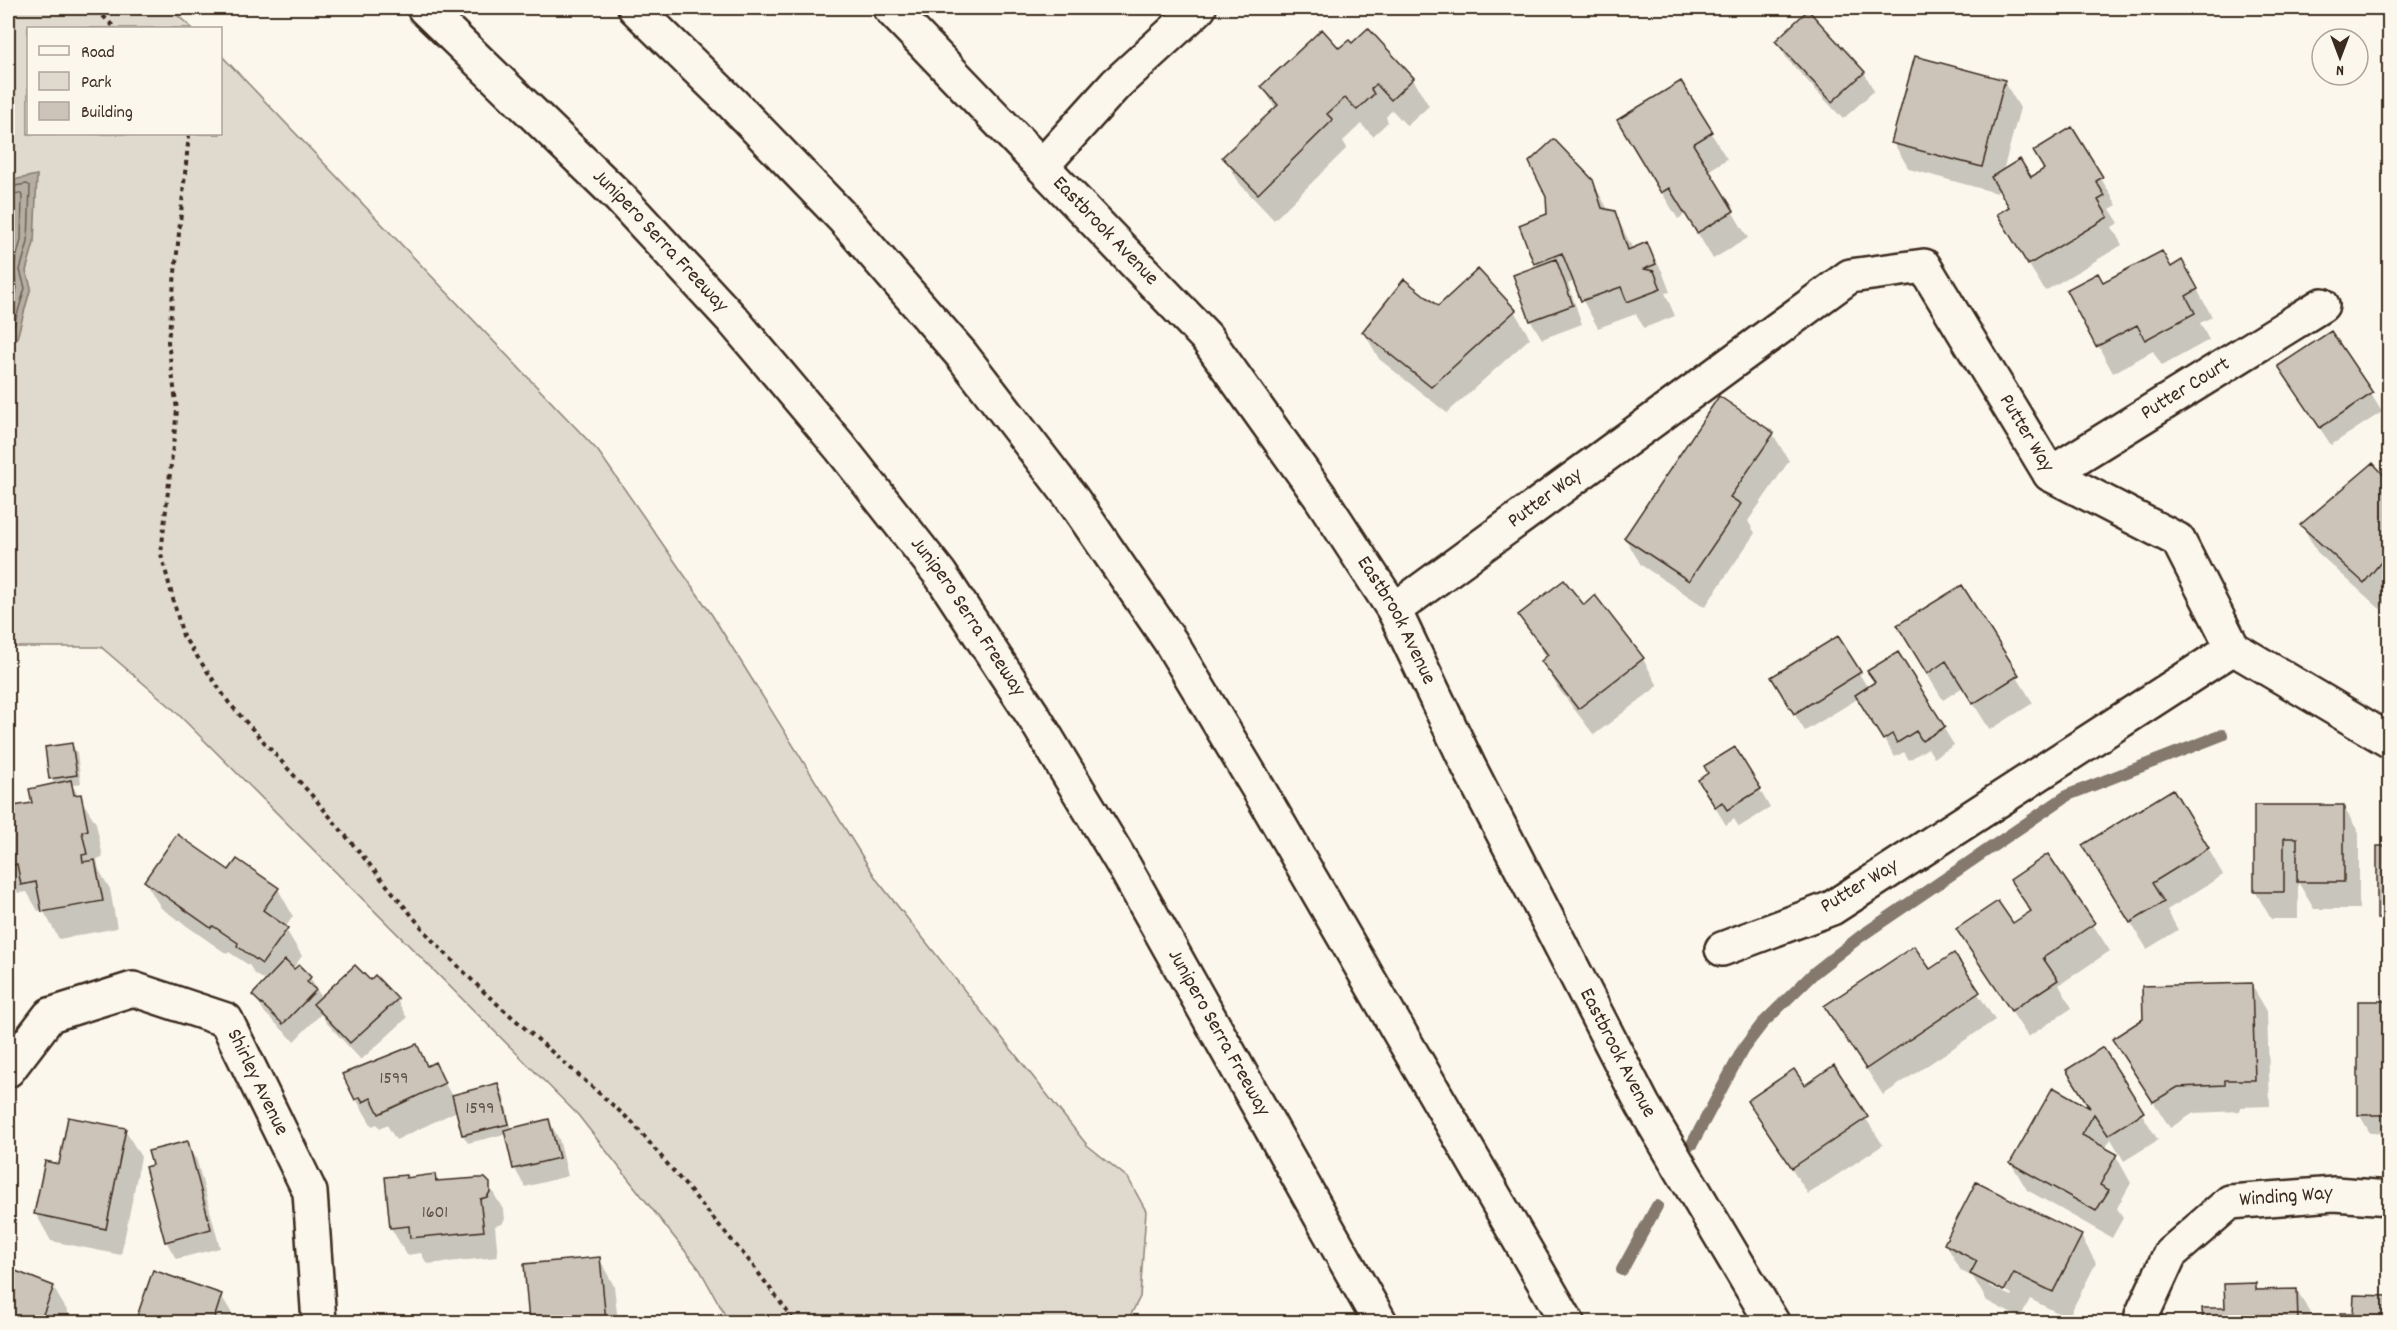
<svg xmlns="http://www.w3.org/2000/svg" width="2397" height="1330" viewBox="0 0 2397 1330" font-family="Dekko,sans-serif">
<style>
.green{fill:#dfd9ce;stroke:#8d8276;stroke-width:1.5}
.water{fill:#b6aea2;stroke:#85796d;stroke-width:1.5}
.shadow{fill:#0003;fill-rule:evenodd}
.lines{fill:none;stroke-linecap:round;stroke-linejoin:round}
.shore{stroke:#6c5f53;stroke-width:1.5}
.stream{stroke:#85796d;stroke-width:12}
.building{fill:#ccc4b9;stroke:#3b2a1e;stroke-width:1.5}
.minor-casing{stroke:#3b2a1e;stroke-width:38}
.highway-casing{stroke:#3b2a1e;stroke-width:38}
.path{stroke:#3b2a1e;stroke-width:4;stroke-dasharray:4.5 4.5;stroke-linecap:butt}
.minor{stroke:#fbf7ec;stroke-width:33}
.highway{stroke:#fbf7ec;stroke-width:33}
.labels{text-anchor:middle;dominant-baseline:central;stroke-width:6;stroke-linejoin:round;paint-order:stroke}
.number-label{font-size:18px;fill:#5f5045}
.street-label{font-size:21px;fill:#3b2a1e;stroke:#fbf7ec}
</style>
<rect width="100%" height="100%" fill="#fbf7ec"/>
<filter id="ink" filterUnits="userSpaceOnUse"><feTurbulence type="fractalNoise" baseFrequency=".0167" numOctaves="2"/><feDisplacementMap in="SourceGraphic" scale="12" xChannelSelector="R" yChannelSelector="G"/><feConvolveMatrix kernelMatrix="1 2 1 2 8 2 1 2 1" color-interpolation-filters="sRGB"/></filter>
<g filter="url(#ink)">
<!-- green -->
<path class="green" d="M8,8H169L192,28H28V134H220L221,55L598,451L712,615L877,880L1087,1145L1128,1178L1146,1211L1140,1297L1127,1322H729L700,1270L578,1115L172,708L101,647H13L8,652Z"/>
<!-- water -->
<path class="water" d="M37,175L34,243L26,271L31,287L17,338L8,351V181Z"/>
<!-- shadow -->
<path class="shadow" d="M1368,30L1413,79L1429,106L1407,126L1392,110L1386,117L1388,122L1373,136L1361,124L1343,141L1347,148L1274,220L1240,184L1224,157L1276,109L1263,87L1351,46Z
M1777,41L1864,72L1874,91L1843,119L1787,59Z
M2004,81L2020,108L2003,171L2031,179L2046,170L2071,129L2117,205L2110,209L2119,223L2112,227L2122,245L2045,291L2015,242L2010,208L1999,187L1997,193L1909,169L1893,142Z
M1711,133L1727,159L1708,171L1748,238L1713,259L1686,214L1678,219L1634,147Z
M1592,181L1609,211L1614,212L1633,249L1646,244L1662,271L1670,292L1665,293L1675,316L1644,328L1636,314L1598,328L1583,301L1575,281L1568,284L1582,324L1542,339L1531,321L1515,275L1538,267L1521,226L1549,215Z
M2170,269L2197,289L2212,317L2200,323L2209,340L2162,366L2153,351L2113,373L2068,291Z
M1438,308L1514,311L1530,338L1447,413L1379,359L1364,332Z
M2291,385L2371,394L2382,412L2331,445Z
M1773,434L1789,461L1748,521L1755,533L1705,607L1641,565L1625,538Z
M2390,484V597L2380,609L2317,552L2302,525Z
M1961,587L2033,703L1990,730L1963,687L1943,700L1914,653Z
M1595,598L1643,659L1658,686L1594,735L1558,688L1543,661L1547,658L1520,616L1583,607Z
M1837,638L1868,688L1943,727L1954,745L1934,758L1928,748L1909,760L1904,752L1895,757L1859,698L1805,731L1783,696Z
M72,744L77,753L81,783L72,785L96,823L103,857L97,859L99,870L110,889L117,928L59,939L43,910L38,911L27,892L18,893L8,874V809L33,804L55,785L51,778Z
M1760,790L1770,808L1739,827L1734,819L1726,825L1710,799Z
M2255,806H2343L2359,833V909H2314L2298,882V919H2271L2255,891Z
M2208,848L2223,875L2167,910L2178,930L2147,949L2100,873Z
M2390,848V937L2379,918Z
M2048,856L2110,951L2059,985L2072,1008L2028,1037L1958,930L2012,925L2031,913L2012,881Z
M229,872L278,889L293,916L285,928L302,956L289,974L310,978L322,998L369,982L375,977L397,1000L407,1018L361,1060L326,1022L321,1014L294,1041L265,1013L254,995L267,982L254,973L250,966L229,952L227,954L161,908L145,881Z
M1953,955L1995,1020L1883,1095L1826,1006L1929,971Z
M2251,984L2267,1011L2270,1106L2240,1107V1111L2194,1113L2170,1128L2114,1039Z
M2390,1002V1133H2370L2359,1114Z
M416,1046L428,1067L434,1064L452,1096L498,1085L503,1094L512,1130L549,1121L559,1139L568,1176L525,1187L515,1169L506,1134L468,1143L463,1135L457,1111L396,1140L387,1125L380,1128L377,1124L372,1126L356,1099Z
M2102,1049L2158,1140L2124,1161L2111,1139L2105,1149L2116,1156L2131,1183L2117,1208L2123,1218L2112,1238L2027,1190L2011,1163L2093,1111Z
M1833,1068L1883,1145L1808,1194L1749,1101L1804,1087Z
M125,1130L141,1157L121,1255L51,1241L36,1214L60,1166Z
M187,1143L197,1161L220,1248L176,1259L166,1241L154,1166Z
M434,1176L438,1183L488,1184L504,1211L505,1219L502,1224L495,1226L498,1257L427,1264L421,1253L407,1255L391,1228L405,1177L407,1179Z
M2081,1236L2096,1263L2068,1318L2030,1299L2020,1318L1987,1301L1973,1277L1961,1271L1946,1244ZM1989,1282L2012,1294L2011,1296L1989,1286Z
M599,1258L614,1286L618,1322H531L526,1265Z
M8,1269L53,1287L69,1314L65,1322H8Z
M154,1272L221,1295L237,1322H137Z
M2255,1285L2259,1292L2297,1290L2312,1317V1322H2205L2227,1309Z
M2390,1298V1322H2341V1315H2355Z"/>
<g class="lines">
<!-- shore -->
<path class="shore" d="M8,187L27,184L30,186L28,242L20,270L25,288L11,335L8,341
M8,195L20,193L22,196L21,240L13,270L17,288L8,321"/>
<!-- stream -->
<path class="stream" d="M1692,1144L1743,1049L1762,1024L1815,972L1861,936L2068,795L2222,735
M1622,1270L1657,1206"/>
</g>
<!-- building -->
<path class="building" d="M1808,10L1865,72L1832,102L1775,41Z
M1368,28L1414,78L1391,100L1376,84L1371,89L1374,94L1357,110L1345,98L1327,114L1333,120L1258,194L1222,157L1278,105L1261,86L1322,29L1339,48L1349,40L1352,43Z
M1915,56L2005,80L1982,167L1891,143Z
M1681,81L1713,132L1693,144L1734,211L1697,233L1669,188L1661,193L1617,120Z
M2072,127L2103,177L2096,181L2105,196L2098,200L2108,217L2028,265L1997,214L2009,207L1991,177L2020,159L2031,177L2044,169L2033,151Z
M1554,139L1593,180L1602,208L1615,211L1628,250L1647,242L1656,264L1644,269L1654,271L1661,289L1627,302L1621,287L1581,301L1562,253L1534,264L1519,225L1547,214L1546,197L1529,162Z
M2162,251L2171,267L2182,260L2198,289L2186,296L2195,313L2145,340L2137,325L2096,347L2066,290L2098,273L2103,282Z
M1556,259L1573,305L1530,321L1513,275Z
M1478,269L1516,310L1431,387L1362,332L1404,279L1438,306Z
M2331,331L2373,393L2320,428L2278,366Z
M1719,396L1774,433L1730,497L1741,504L1689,581L1624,538Z
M2373,463L2390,482V551L2364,583L2300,525Z
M1564,580L1584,605L1595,595L1644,658L1578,709L1541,661L1548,655L1518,615Z
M1962,585L2019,675L1973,704L1946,661L1927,674L1897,625Z
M1838,636L1861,672L1794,714L1771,677Z
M1898,652L1945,727L1922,741L1916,731L1897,743L1892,734L1883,740L1855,695L1875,682L1867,671Z
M72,743L77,775L49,779L45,747Z
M1735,747L1761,789L1727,810L1722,802L1715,807L1698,780L1708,773L1704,766Z
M71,780L74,795L81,794L88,830L82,832L87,854L82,855L83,862L95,860L103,901L42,912L36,882L21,885L17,864L8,866V807L32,803L29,789Z
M2173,789L2209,848L2152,883L2164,902L2130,923L2082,845Z
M2254,805H2344V882H2297V838H2284V892H2254Z
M177,834L229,870L237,859L279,888L263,910L288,928L262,964L237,946L238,943L213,926L211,928L144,881Z
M2377,846H2390V919H2377Z
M2048,854L2095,923L2043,958L2058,980L2011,1011L1956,929L1998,901L2013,923L2031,911L2010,880Z
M1914,946L1930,969L1954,953L1980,992L1866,1069L1824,1006Z
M285,960L294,969L299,965L311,977L307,982L316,990L283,1024L252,995Z
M355,965L370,980L375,975L398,999L350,1043L313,1004Z
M2252,983L2255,1080H2225V1085L2178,1087L2153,1102L2112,1039L2143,1019L2142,986Z
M2358,1001H2390V1115H2358Z
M417,1044L427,1066L435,1062L445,1083L379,1114L371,1098L363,1102L360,1097L355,1100L342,1074Z
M2103,1047L2144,1112L2108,1135L2094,1114L2082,1135L2117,1154L2100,1185L2109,1190L2096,1211L2010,1163L2053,1087L2090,1108L2066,1070Z
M1834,1065L1868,1117L1792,1168L1747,1101L1794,1069L1805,1085Z
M498,1083L509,1124L462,1135L452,1095Z
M68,1117L126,1128L106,1229L34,1214L45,1161L59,1164Z
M549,1119L559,1158L513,1169L504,1130Z
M188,1141L211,1229L165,1242L145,1167L152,1165L148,1151Z
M435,1174L436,1181L478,1178H485L490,1183V1192L487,1197L480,1199L484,1231L410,1238L409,1226L390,1228L385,1177L406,1175V1178Z
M1976,1182L2082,1235L2053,1292L2014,1273L2004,1291L1970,1274L1977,1261L1944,1244Z
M600,1257L606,1322H529L524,1264Z
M8,1268L54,1286L40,1322H8Z
M153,1270L222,1294L213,1322H135Z
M2256,1283V1290L2297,1289L2298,1322H2203L2202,1308H2225L2224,1284Z
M2354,1295L2390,1296V1322H2340V1313H2353Z"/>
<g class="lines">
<defs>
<g id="minor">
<path id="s1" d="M890,8L1206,337L1321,498L1394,610L1469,767L1643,1105L1772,1322"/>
<path d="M1042,166L1116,84L1199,8"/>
<path id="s2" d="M2050,474L2322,305"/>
<path id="s3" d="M1394,610L1850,276L1924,266L2050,474L2178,540L2233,648L1832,908L1722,949"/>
<path d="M2233,648L2390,741"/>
<path id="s4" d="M8,1070L50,1015L133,989L226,1020L310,1192L319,1322"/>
<path id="s5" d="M2144,1322L2142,1315L2170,1254L2230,1202L2334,1194L2390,1198"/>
</g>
<g id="highway">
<path id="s6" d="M424,8L620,198L732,319L840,447L940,574L1034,717L1124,866L1380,1322"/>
<path d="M635,8L731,102L843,218L961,354L1071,497L1170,641L1258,788L1567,1322"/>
</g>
</defs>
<!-- minor casing -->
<use href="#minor" class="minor-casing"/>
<!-- highway casing -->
<use href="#highway" class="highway-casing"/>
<!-- path -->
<path class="path" d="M103,16L115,28
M189,134L168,342L177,410L161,554L183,636L229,703L316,800L433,941L487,995L632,1122L751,1263L795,1322"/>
<!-- minor -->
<use href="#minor" class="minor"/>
<!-- highway -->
<use href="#highway" class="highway"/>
</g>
</g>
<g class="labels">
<!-- number labels -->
<g class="number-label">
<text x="394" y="1079">1599</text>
<text x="480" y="1109">1599</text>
<text x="435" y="1213">1601</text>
</g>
<!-- street labels -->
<g class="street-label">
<text stroke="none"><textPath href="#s1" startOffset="310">Eastbrook Avenue</textPath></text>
<text stroke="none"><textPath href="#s6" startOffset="332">Junipero Serra Freeway</textPath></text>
<text stroke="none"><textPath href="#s2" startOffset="160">Putter Court</textPath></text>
<text stroke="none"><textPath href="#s3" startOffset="836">Putter Way</textPath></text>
<text stroke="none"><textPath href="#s3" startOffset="188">Putter Way</textPath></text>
<text stroke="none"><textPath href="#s6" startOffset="818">Junipero Serra Freeway</textPath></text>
<text stroke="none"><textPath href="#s1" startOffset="798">Eastbrook Avenue</textPath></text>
<text transform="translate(1860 887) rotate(-31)">Putter Way</text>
<text stroke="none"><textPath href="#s6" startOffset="1304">Junipero Serra Freeway</textPath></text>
<text stroke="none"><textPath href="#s1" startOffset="1284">Eastbrook Avenue</textPath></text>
<text stroke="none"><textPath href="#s4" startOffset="324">Shirley Avenue</textPath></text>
<text stroke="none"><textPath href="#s5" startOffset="210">Winding Way</textPath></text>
</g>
</g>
<!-- margin -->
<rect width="2397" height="1330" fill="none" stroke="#fbf7ec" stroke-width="30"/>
<rect x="15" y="15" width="2367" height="1300" fill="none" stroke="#3b2a1e" stroke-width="2" filter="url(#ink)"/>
<!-- legend -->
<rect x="27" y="27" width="195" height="108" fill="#fbf7ec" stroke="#aea59a" stroke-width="1.5"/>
<rect x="39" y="46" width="30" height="9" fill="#fbf7ec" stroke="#aea59a" stroke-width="1.5"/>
<text x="81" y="57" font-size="18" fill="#3b2a1e">Road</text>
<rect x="39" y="72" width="30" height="18" fill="#dfd9ce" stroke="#aea59a" stroke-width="1.5"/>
<text x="81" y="87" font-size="18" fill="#3b2a1e">Park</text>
<rect x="39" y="102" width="30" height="18" fill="#ccc4b9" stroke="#aea59a" stroke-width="1.5"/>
<text x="81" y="117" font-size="18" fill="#3b2a1e">Building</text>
<!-- north arrow -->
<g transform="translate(2340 57) rotate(180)"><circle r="28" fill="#fbf7ec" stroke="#aea59a" stroke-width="1.5"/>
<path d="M0-4.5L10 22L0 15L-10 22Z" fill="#3b2a1e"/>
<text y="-9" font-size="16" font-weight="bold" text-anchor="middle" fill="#3b2a1e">N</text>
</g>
</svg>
